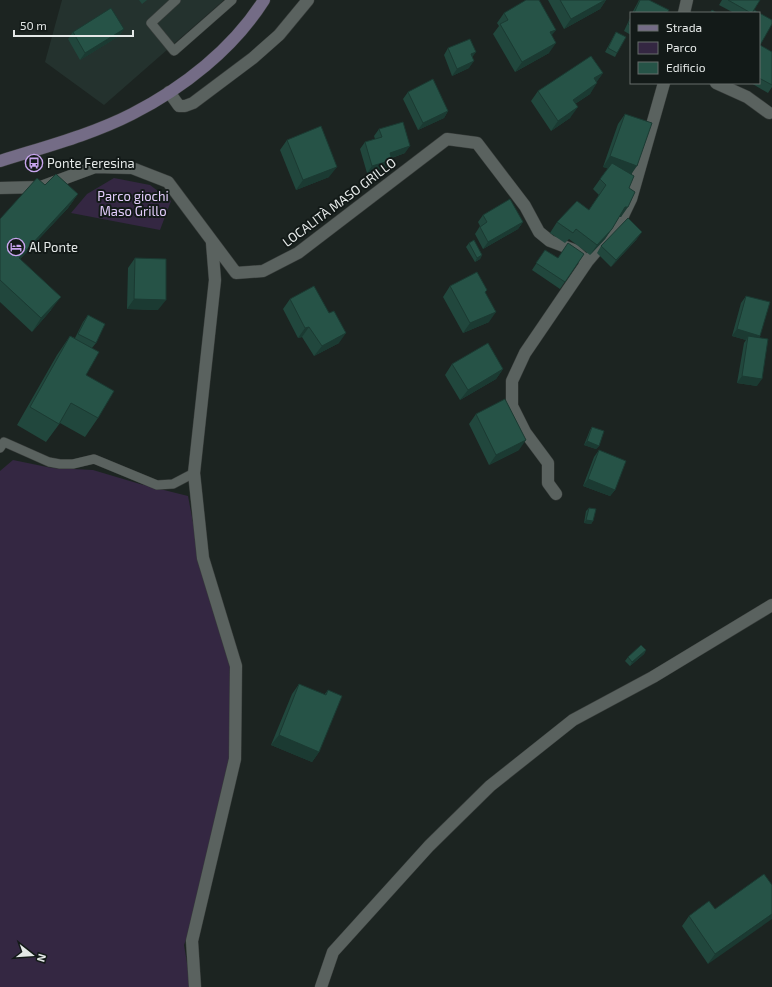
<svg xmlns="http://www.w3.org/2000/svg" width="772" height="987" viewBox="0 0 772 987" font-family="'Exo 2',sans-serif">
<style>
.built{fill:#24322e}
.green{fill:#342742}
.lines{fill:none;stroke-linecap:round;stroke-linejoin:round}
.service-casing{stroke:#383d3b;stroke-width:10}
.minor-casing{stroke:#383d3b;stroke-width:13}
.secondary-casing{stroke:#383d3b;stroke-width:13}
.service{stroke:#5a625f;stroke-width:9}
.minor{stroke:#5a625f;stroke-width:12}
.secondary{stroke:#746c86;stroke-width:12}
.wall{fill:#21473d}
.shaded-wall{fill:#1b3a32}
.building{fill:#265347;stroke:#1b3a32}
.labels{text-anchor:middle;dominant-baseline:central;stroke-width:4;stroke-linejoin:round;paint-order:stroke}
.poi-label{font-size:13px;fill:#e4e8e7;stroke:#131a18;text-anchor:start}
.park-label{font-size:13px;fill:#e3cdfc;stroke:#131a18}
.street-label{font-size:13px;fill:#e4e8e7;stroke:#131a18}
</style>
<rect width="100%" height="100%" fill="#1c2421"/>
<!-- built -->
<path class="built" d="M62,0H224L104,105L45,62Z"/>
<!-- green -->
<path class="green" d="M114,178L150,185L171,201L160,230L71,213L87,194Z
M13,460L52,468L93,470L140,484L188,496L204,580L232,666L231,758L195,914L184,945L191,987H0V471Z"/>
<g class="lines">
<defs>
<path id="service" d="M176,0L151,23L174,51L232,0
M0,448L4,442L49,462L60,464H73L94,459L157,485L173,484L194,473"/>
<path id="minor" d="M684,13L687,0
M716,83L747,97L769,113
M169,92L179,106H185L193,103L253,58L279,35L308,0
M0,188L41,187L95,167L132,168L168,182L236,273L263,271L298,253L447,139L477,143L525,206L539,232L550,241L574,250L587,262L525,353L512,381V406L525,432L548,463V483L556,494
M587,262L619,224L631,199L664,83
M195,987L192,941L235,759L236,666L203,558L194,473L215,280L212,243
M321,987L333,952L429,846L490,786L573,720L653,677L772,605"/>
<path id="secondary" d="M0,161C44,147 91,135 132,114C183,88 233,49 264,0"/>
</defs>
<!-- service casing -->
<use href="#service" class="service-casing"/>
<!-- minor casing -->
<use href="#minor" class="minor-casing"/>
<!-- secondary casing -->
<use href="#secondary" class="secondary-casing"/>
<!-- service -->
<use href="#service" class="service"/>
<!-- minor -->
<use href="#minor" class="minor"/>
<!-- secondary -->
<use href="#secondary" class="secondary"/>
</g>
<!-- wall -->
<path class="wall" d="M139,0H147L142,4Z
M548,0H606L600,9L564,29Z
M639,0H649L667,13H632L637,4Z
M722,0H760L752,13H734L719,5Z
M504,13L552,35L549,53L515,72L493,34L499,26L497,23Z
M759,13L760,45L772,52V87L768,93L751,83H759Z
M631,16V35L624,31Z
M124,29L119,36L80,60L68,39L73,32Z
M616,32L617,53L615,57L605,52Z
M448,48L472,57L469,68L452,76L444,55Z
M603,73L596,82L590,94L575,104L570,118L551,131L531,101L538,91Z
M408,92L448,111L444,118L418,130L403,99Z
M625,114L632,174L629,188L621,217H619L605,239L590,255L569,239L565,243L550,233L557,222L589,210L599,195L593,189L608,168L603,167L618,124Z
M379,129L405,153L392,158L388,167L367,173L360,149L365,142L375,139L374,136Z
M287,140L329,177L296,190L280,150Z
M45,185L78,194L68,208L20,259L51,310L32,332L0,302V219Z
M483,215L523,222L518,229L483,249L475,234L480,226L478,222Z
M637,239L611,267L597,253L601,246Z
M469,243L482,255L480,259L475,262L466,247Z
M545,250L558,258L584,254L560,289L532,270Z
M135,258L158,310L127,309L128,268Z
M450,286L485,293L489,322L463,333L443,297Z
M746,296L760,336L759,338L757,386L737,383L744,343L746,340L732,336L741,303Z
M290,299L339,343L314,356L302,337L298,338L283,309Z
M88,315L96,343L92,348L86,375L98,418L85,437L60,423L46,442L17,425L57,355L70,336L75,338L83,322Z
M452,364L503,369L496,379L460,400L445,375Z
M476,414L519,450L489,465L469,424Z
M592,427L599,446L596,449L584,445L590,430Z
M599,450L615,490L610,496L583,486L594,457Z
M589,508L593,521L591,524L584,523L586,511Z
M646,650L644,654L630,666L625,661L628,657Z
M299,684L324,695L328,690L319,752L312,762L271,745L292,694Z
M772,885L708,964L682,926L689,916L715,909Z"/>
<!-- shaded-wall -->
<path class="shaded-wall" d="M605,0H606L600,9L564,29L571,19Z
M124,29L119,36L80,60L85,53Z
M556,30L548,40L550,32Z
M556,43L549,53L515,72L522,62Z
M476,52L471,59V54Z
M474,61L469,68L452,76L457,69Z
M603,73L596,83L594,78Z
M597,83L590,94L565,110L573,100Z
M578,107L570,118L551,131L558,121Z
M448,111L444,118L418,130L423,123Z
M410,146L405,153L385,160L390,153Z
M610,156L637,166L630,176L603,167Z
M392,160L388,167L367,173L372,166Z
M337,167L329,177L296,190L303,180Z
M78,194L68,208L9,271L19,258Z
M625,207H628L621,217H618Z
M523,222L518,229L483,249L488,242Z
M612,229L605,239L590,255L597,245Z
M642,232L637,239L611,267L616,260Z
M482,255L480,259L475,262L477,258Z
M61,297L51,310L32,332L41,318Z
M134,299L166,300L158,310L127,309Z
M496,312L489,322L463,333L470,323Z
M309,327L302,337L298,338L305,328Z
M737,329L760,336L755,343L748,336L746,340L732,336Z
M346,333L339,343L314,356L322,346Z
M503,369L496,379L460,400L468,390Z
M742,376L762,379L757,386L737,383Z
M526,440L519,450L489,465L496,455Z
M587,441L599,446L596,449L584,445Z
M588,479L615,490L610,496L583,486Z
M586,520L593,521L591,524L584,523Z
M646,650L644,654L630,666L632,662Z
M279,735L319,752L312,762L271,745Z
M772,914V919L708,964L715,954Z"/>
<!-- building -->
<path class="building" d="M526,0H539L556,30L550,32L556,43L522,62L500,24L508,20L504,13Z
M560,0H605L571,19Z
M640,0H649L669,10L667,13H634Z
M728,0H760L752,13H751Z
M111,8L124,29L85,53L73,32Z
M712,10L717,13H710Z
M754,10L772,20V24L759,47V13H753Z
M631,19V26L628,24Z
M616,32L626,37L617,53L608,48Z
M470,39L476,52L471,54L474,61L457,69L448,48Z
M760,45L772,52V85L759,78V47Z
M591,56L603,73L594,78L597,83L573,100L578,107L558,121L538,91Z
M433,79L448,111L423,123L408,92Z
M625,114L652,123L637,166L610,156Z
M403,122L410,146L390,153L392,160L372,166L365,142L382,137L379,129Z
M321,126L337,167L303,180L287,140Z
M612,163L634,176L629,188L635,192L628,207H625L612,229L597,245L576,229L573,233L557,222L577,201L589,210L606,185L600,179Z
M56,174L78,194L19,258L61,297L41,318L0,280V219L37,178L45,185Z
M510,199L523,222L488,242L480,227L487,222L483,215Z
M628,218L642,232L616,260L601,246Z
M474,240L482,255L477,258L469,243Z
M568,243L584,254L565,282L536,263L545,250L558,258Z
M135,258L166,259V300L134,299Z
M477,272L487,290L485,292L496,312L470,323L450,286Z
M314,286L329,313L334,311L346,333L322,346L309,327L305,328L290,299Z
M746,296L770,302L760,336L737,329Z
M88,315L105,324L96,343L78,334Z
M70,336L99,352L86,375L114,391L98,418L71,403L59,424L30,407Z
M748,336L768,339L762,379L742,376Z
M488,343L503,369L468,390L452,364Z
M505,399L526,440L496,455L476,414Z
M592,427L604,431L599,446L587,441Z
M599,450L626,461L615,490L588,479Z
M589,508L596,509L593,521L586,520Z
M641,645L646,650L632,662L628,657Z
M299,684L326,695L328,690L342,696L319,752L279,735Z
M764,874L772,885V914L715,954L689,916L709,901L715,909Z"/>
<!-- icons -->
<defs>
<symbol id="bus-ring" viewBox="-11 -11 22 22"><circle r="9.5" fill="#131a18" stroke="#c8a5ee" stroke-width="1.5"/><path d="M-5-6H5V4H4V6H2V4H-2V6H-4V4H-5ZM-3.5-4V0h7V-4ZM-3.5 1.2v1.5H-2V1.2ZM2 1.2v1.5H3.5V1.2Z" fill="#c8a5ee"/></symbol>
<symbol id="hotel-ring" viewBox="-11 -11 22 22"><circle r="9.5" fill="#131a18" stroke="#c8a5ee" stroke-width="1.5"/><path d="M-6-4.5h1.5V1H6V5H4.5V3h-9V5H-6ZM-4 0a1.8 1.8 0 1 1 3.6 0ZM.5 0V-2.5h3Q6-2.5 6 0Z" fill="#c8a5ee"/></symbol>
</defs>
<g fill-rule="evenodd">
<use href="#bus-ring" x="24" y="153" width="20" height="20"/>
<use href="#hotel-ring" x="6" y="237" width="20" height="20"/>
</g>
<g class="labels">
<!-- poi labels -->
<g class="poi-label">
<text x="47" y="163">Ponte Feresina</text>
<text x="29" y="247">Al Ponte</text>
</g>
<!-- park labels -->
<g class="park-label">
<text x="133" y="196">Parco giochi<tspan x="133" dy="15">Maso Grillo</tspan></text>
</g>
<!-- street labels -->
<g class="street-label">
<text transform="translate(339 202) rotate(-37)">LOCALITÀ MASO GRILLO</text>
</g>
</g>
<!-- legend -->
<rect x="630" y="12" width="130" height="72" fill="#131a18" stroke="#676c6b"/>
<rect x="638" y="25" width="20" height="6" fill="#746c86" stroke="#676c6b"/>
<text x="666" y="32" font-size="12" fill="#e4e8e7">Strada</text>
<rect x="638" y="42" width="20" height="12" fill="#342742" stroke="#676c6b"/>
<text x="666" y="52" font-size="12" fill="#e4e8e7">Parco</text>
<rect x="638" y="62" width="20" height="12" fill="#265347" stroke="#676c6b"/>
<text x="666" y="72" font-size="12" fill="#e4e8e7">Edificio</text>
<!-- north arrow -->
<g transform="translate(32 955) rotate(107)" stroke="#131a18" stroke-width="3" paint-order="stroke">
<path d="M0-3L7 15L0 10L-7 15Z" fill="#e4e8e7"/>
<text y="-6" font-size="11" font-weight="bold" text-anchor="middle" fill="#e4e8e7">N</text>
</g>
<!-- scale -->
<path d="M14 30v6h119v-6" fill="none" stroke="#e4e8e7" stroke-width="2"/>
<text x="20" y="30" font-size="12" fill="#e4e8e7" stroke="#131a18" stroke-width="3" paint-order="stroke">50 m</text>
</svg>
